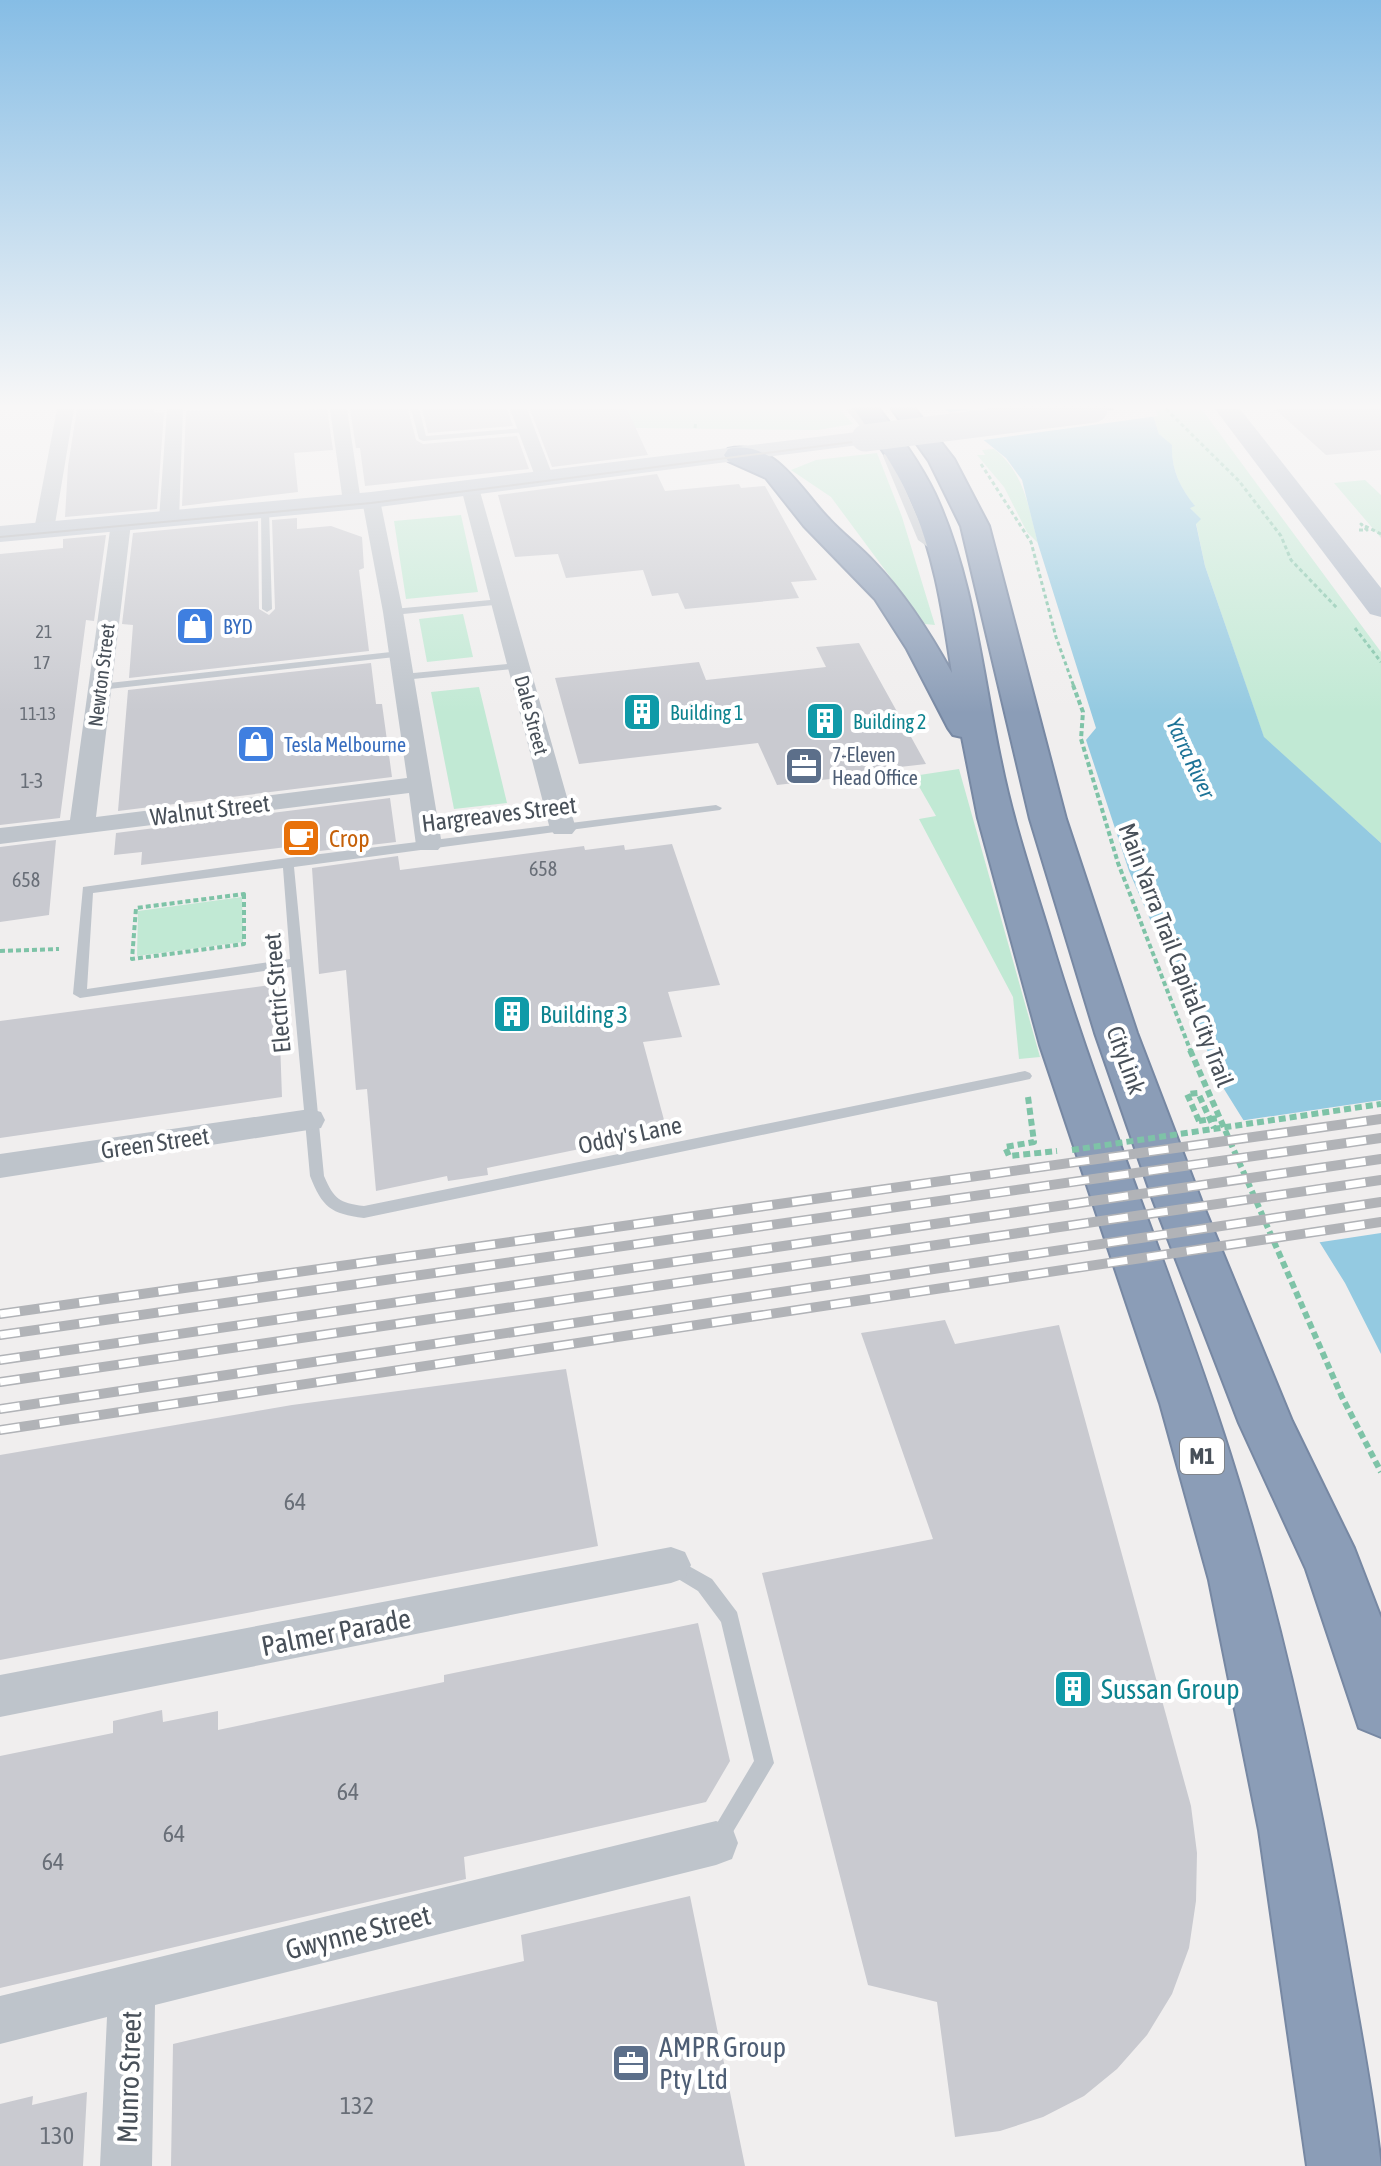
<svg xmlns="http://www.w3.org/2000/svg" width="1381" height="2166" viewBox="0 0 1381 2166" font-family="'Asap Condensed',sans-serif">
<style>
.green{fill:#c1e9d4}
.water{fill:#94cae1}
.pier{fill:#f0eeee}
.building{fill:#c9cad0}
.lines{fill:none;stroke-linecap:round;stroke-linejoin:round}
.highway-casing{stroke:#7788a3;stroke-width:4}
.path-far2{stroke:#7ec3a7;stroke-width:3;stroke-dasharray:4 3;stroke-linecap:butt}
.path-far1{stroke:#7ec3a7;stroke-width:4;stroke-dasharray:5 3;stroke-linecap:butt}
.path{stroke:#7ec3a7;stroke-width:6;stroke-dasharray:7 4;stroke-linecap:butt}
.lane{fill:#bec4cb;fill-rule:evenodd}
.street{fill:#bec4cb;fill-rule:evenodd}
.secondary{fill:#bec5cf;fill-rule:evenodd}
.primary{fill:#b1bbc9;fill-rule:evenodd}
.highway{fill:#8b9db7;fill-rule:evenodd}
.tram{stroke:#b1b3b7;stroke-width:2}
.rail-casing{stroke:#b1b3b7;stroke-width:10}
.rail{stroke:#fff;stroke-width:7;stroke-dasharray:20;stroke-linecap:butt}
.path-bridge{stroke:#7ec3a7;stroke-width:6;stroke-dasharray:7 4;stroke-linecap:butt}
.secondary-bridge{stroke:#bec5cf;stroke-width:27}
.labels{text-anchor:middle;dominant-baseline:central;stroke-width:8;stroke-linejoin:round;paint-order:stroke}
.far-number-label{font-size:18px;fill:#686e77}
.far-shop-label{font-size:20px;fill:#366cbe;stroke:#fff;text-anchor:start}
.far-street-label{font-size:20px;fill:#485059;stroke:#fff}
.far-culture-label{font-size:20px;fill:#0d838f;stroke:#fff;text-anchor:start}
.far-service-label{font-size:20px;fill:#4e5e75;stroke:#fff;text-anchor:start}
.number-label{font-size:20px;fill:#686e77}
.far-water-label{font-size:22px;font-style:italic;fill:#1d7397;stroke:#fff}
.shield{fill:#fff;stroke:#7f848b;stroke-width:2}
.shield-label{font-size:22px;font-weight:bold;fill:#485059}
.street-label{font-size:24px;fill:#485059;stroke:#fff}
.food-label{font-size:24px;fill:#c56008;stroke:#fff;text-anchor:start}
.culture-label{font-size:24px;fill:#0d838f;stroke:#fff;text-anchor:start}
.near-number-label{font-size:24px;fill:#686e77}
.near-street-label{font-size:28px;fill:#485059;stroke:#fff}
.near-culture-label{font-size:28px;fill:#0d838f;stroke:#fff;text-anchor:start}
.near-service-label{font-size:28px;fill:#4e5e75;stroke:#fff;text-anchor:start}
</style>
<rect width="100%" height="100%" fill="#f0eeee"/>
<!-- green -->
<path class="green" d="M635,409H839L853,424L818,430L635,428L628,411Z
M1151,409H1201L1206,415L1381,652V843L1264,738L1205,566L1196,523L1200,519L1189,507L1194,505C1180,488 1171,468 1172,446L1159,434Z
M994,449C1025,473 1028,507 1038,543L1027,532L1004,487L977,455H985L982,450Z
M877,453L902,517L935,625L925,624L831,497L791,470L816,460Z
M1365,480L1381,495V538L1334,483Z
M461,515L478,592L406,599L394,521Z
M463,614L473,657L427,662L419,619Z
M479,687L507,803L454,809L431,692Z
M959,769L1040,1057L1019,1059L1013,997L919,819L936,816L913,776Z
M242,897L243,942L137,956L138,911Z"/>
<!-- water -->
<path class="water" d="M945,409H1151L1159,434L1172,445C1171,469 1180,488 1195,506L1190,508L1201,519L1196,524L1205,566L1264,737L1381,843V1354L1345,1283L1224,1089L1129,871L1086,740L1096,728L1038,544L1022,480L1006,458Z"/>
<!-- pier -->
<path class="pier" d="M975,409H1155L1158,416L977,441L942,413Z
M1381,1100V1233L1315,1243L1239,1121Z"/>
<!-- building -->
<path class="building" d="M77,409H154V413L164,412L157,509L65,517L68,466Z
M327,409L333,450L294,453L298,492L182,506L186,411Z
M350,409H408L416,440L423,444L517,436L529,469L365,486L360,448H356Z
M422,409H507L513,426L428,433Z
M530,409H627L648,455L552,467Z
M1275,409H1381V450L1326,455Z
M657,474L665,491L739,484L741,488L765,486L817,580L791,582L799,598L685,609L678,593L652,596L643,570L566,578L558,554L515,557L498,495Z
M297,518V529L331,526L362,537L364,568L359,570L369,651L129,678L133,625L122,624L133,533L258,521L259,609L269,615L275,609L272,520Z
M106,535L94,621L86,620L60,818L0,825V554L63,548V539Z
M859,643L926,764L891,768L893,772L777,785L758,743L579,764L555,678L699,662L706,680L826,667L816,647Z
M371,663L376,704H382L392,777L118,811L128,690Z
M390,798L396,842L311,852V844L141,865L142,852L114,855L116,833Z
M56,840L49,915L0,922V847Z
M672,844L720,985L668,992L682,1037L643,1042L667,1131L487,1168L488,1175L448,1181L447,1176L376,1191L367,1089L356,1090L346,970L319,974L312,868L398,856L400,870L584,846L585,850L624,845L625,850Z
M278,984L282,1097L0,1138V1021Z
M945,1320L955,1344L1059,1325L1191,1806L1197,1853L1196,1901L1189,1948L1172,1994L1147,2035L1117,2069L1084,2096L1043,2117L1000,2131L955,2137L937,2002L868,1985L762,1573L933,1539L861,1333Z
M566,1369L598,1546L0,1660V1455L292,1405Z
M698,1623L730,1761L706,1802L464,1857L466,1879L0,1988V1756L113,1733V1721L162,1710L163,1722L218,1711V1730L444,1682V1675Z
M690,1896L745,2166H171L173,2044L524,1961L521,1935Z
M87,2092L83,2166H0V2104L33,2096L32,2105Z"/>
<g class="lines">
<defs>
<path id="highway" d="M854,409H879C900,436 920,463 935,494C974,579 982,672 1001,762C1013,822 1033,881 1051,940C1103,1114 1175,1280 1230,1454C1281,1615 1317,1781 1346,1947C1358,2020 1373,2093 1381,2166H1307L1259,1830L1209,1580L1160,1403L1040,1045L978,818L962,737L953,735L948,728L907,649L875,599L804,526L766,478L728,461L724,455L728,449C775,438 802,492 829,519C843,534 860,547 874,562C905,594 930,633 952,673C943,611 933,544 904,487C890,459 872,435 854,409Z
M892,409H915L954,459L989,526L1066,819L1137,1033L1201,1200L1292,1421L1354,1548L1381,1618V1737L1359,1728L1306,1569L1239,1423L1153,1200L1095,1033L1030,819L961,526L929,461Z"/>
</defs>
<!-- highway casing -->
<use href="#highway" class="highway-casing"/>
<!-- path-far2 -->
<path class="path-far2" d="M1166,409L1239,481L1281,536L1291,560L1338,609
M695,428L696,421
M981,464L1031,542L1056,637L1074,687
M1359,530H1367L1361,524L1381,534
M1355,628L1381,662"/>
<!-- path-far1 -->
<path class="path-far1" d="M1073,685L1083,712L1081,739L1118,863L1191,1052
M244,894V944L132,959L136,908Z
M0,951L59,949"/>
<!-- path -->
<path class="path" d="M1190,1050L1342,1397L1381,1472
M1028,1097L1034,1142L1005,1147L1009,1156L1057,1151
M1199,1121L1218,1118"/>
<!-- lane -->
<path class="lane" d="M411,409H419L426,436L525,428L529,430L525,432L423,441L419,439Z
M846,409H855L878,437V441H872Z
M884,454L891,456L927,539L945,551V555H939L918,540L883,456Z
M265,507L269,510L272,609L267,612L262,609L261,510Z
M501,599L504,600V604L393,615L388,612L393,609Z
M400,651L405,654L404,656L100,690L95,687L100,684Z
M518,663L522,664V668L403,680L398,677L403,674Z
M716,805L722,808L720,810L294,867L324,1176C334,1199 339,1203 364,1206L1025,1071L1030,1073L1032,1076L1030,1079L364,1218C331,1214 322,1207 310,1176L291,967L80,998L73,994L83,887L288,858ZM283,868L290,959L87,989L93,893Z
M671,1556L712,1579L737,1612L774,1763L724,1847L717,1850L710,1847L707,1840L754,1761L721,1622L698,1591L665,1571L662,1565L665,1559Z"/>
<!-- street -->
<path class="street" d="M57,409H74L54,530L44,536L34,530Z
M167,409H183L179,519L169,525L159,519Z
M330,409H347L361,502L359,506L352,508L343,502Z
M510,409H527L554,479L551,483H539L536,479Z
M470,482L479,488L576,829L572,834H554L550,829L461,488Z
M371,494L380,500L403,612L442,845L438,850H420L416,845L409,793L0,844V828L70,820L111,523L121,517L131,523L96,817L407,778L383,612L362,500Z
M310,1109L321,1112L325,1120L321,1128L0,1178V1154Z
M671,1547L685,1552L691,1565L685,1578L671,1583L0,1717V1675Z
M716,1821L732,1827L738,1843L732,1859L716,1865L155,2005L152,2166H100L107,2017L0,2044V1996Z"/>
<!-- secondary -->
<path class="secondary" d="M865,431L874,433L877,438L874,443L371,508L0,542V526L371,492Z"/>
<!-- primary -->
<path class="primary" d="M1215,409H1240L1381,588V617L1370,614Z"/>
<!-- highway -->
<use href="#highway" class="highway"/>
<!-- tram -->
<path class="tram" d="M0,537L371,503L1113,409"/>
<defs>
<path id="rail" d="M0,1314L1381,1119
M0,1335L1381,1138
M0,1360L1381,1159
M0,1382L1381,1180
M0,1409L1381,1202
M0,1430L1381,1222"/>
</defs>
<!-- rail casing -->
<use href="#rail" class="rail-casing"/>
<!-- rail -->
<use href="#rail" class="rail"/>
<!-- path-bridge -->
<path class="path-bridge" d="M1199,1121L1187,1094L1198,1093L1214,1128
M1072,1150L1381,1104"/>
<!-- secondary-bridge -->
<path class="secondary-bridge" d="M865,438L1094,409"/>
</g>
<!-- sky -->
<linearGradient id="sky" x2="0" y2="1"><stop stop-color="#86bde5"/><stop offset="0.57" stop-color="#f8f7f7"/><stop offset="1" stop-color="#f8f7f7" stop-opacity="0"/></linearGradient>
<rect width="1381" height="713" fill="url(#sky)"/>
<!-- icons -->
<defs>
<symbol id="shop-square" viewBox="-11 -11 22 22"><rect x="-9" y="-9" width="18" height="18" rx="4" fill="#3f7fe0" stroke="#fff"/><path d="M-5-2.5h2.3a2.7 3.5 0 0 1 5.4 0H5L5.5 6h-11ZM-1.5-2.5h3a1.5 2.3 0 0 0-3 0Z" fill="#fff"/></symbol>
<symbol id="building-square" viewBox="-11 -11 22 22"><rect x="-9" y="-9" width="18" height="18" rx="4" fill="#0f9aa8" stroke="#fff"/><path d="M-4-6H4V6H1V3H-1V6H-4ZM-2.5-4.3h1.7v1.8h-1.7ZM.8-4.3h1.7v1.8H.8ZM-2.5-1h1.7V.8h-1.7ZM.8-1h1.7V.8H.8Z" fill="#fff"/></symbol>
<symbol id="office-square" viewBox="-11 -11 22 22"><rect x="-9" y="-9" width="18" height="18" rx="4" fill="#5c6f8a" stroke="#fff"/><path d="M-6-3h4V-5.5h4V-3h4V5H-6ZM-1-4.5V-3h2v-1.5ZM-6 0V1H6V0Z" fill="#fff"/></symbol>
<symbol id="cafe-square" viewBox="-11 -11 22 22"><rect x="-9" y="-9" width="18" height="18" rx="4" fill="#e8710a" stroke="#fff"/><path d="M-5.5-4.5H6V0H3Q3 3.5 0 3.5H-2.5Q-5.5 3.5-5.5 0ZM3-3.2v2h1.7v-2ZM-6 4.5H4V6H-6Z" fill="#fff"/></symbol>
</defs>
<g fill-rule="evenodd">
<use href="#shop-square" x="173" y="604" width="44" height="44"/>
<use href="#building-square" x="620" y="690" width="44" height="44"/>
<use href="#building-square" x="803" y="699" width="44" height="44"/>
<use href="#shop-square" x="234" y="722" width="44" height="44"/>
<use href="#office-square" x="782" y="744" width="44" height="44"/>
<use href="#cafe-square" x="279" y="816" width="44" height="44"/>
<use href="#building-square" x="490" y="992" width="44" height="44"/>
<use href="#building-square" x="1051" y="1667" width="44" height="44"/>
<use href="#office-square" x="609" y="2041" width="44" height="44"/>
</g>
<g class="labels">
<!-- far-number labels -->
<g class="far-number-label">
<text x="44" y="631">21</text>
<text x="42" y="662">17</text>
<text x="38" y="713">11-13</text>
</g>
<!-- far-shop labels -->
<g class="far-shop-label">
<text x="223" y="626">BYD</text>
<text x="284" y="744">Tesla Melbourne</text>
</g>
<!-- far-street labels -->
<g class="far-street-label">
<text transform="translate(101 675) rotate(-83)">Newton Street</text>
<text transform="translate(532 715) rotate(75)">Dale Street</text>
</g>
<!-- far-culture labels -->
<g class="far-culture-label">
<text x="670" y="712">Building 1</text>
<text x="853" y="721">Building 2</text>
</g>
<!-- far-service labels -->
<g class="far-service-label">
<text x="832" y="754">7-Eleven<tspan x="832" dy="23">Head Office</tspan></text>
</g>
<!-- number labels -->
<g class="number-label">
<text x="32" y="780">1-3</text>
<text x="543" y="868">658</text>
<text x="26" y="879">658</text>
</g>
<!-- far-water labels -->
<g class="far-water-label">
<text transform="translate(1191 758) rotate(65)">Yarra River</text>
</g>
<!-- shield labels -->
<rect class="shield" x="1180" y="1438" width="44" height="36" rx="6"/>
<g class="shield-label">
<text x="1202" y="1456">M1</text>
</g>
<!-- street labels -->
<g class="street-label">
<text transform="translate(210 810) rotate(-7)">Walnut Street</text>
<text transform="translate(499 814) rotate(-7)">Hargreaves Street</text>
<text transform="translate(1176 955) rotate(69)">Main Yarra Trail Capital City Trail</text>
<text transform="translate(277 993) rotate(-95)">Electric Street</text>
<text transform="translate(1126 1060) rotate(70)">CityLink</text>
<text transform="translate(630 1135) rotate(-12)">Oddy's Lane</text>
<text transform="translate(155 1143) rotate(-8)">Green Street</text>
</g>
<!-- food labels -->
<g class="food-label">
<text x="329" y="838">Crop</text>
</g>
<!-- culture labels -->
<g class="culture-label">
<text x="540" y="1014">Building 3</text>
</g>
<!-- near-number labels -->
<g class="near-number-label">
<text x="295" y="1501">64</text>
<text x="348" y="1791">64</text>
<text x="174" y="1833">64</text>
<text x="53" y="1861">64</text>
<text x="357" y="2105">132</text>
<text x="57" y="2135">130</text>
</g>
<!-- near-street labels -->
<g class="near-street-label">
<text transform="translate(336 1632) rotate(-11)">Palmer Parade</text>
<text transform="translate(358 1932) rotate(-14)">Gwynne Street</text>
<text transform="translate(129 2077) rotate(-88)">Munro Street</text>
</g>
<!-- near-culture labels -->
<g class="near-culture-label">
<text x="1101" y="1689">Sussan Group</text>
</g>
<!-- near-service labels -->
<g class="near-service-label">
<text x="659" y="2047">AMPR Group<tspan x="659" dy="32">Pty Ltd</tspan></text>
</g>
</g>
</svg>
